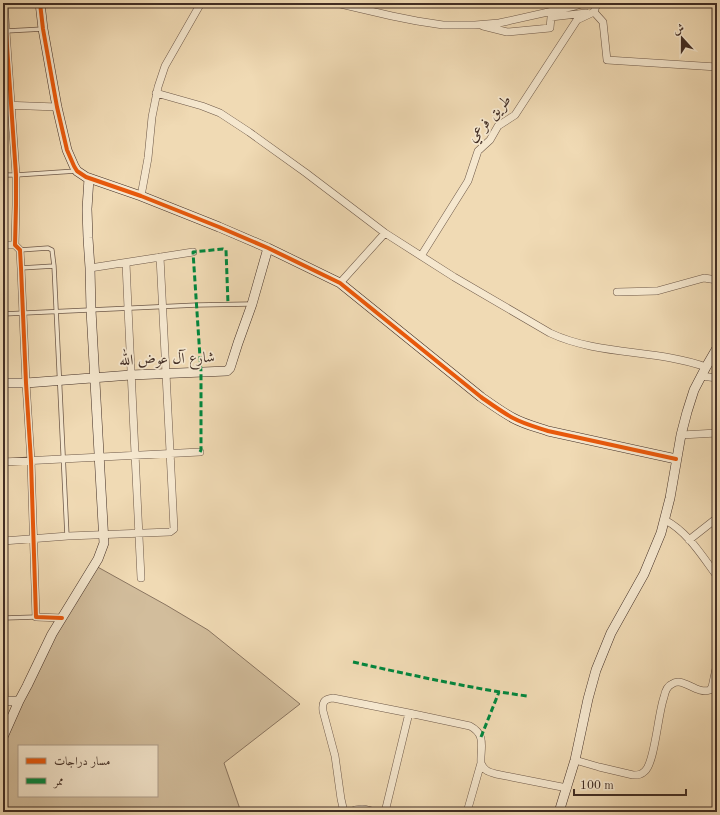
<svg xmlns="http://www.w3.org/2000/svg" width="720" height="815" viewBox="0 0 720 815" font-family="'Old Standard TT',Amiri,serif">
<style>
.green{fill:#d2bd9c;stroke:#8a7560;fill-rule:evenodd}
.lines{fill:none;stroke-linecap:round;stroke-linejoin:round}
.lane-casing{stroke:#6d5848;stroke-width:5}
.street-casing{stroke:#6d5848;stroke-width:8}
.secondary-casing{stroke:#412d24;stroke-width:10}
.lane{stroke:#f5e7ce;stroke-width:3.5}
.street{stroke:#f5e7ce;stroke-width:7}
.secondary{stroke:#f5e7ce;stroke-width:9}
.quiet{stroke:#00873e;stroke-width:3;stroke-dasharray:6 3;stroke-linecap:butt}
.cycleway-casing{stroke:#f5e7ce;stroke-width:6}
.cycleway{stroke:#e8590c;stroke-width:4}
.labels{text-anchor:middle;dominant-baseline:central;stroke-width:3.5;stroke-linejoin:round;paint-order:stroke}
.street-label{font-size:15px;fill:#412d24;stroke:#f5e7ce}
</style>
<rect width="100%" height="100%" fill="#f0dab4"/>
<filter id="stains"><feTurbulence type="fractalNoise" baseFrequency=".005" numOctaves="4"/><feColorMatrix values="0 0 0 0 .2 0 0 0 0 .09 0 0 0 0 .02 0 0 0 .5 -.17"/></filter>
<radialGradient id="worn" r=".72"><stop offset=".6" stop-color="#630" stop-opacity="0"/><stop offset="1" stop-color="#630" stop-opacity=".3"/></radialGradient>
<!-- green -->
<path class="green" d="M94,565L166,605L208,630L300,704L224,763L241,812H3V738L54,631ZM19,746H157V796H19Z"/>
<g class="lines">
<defs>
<path id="lane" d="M6,31L43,29
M3,175H16L76,171
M20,250L48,248L52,250L54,266L67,536
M21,268L54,266
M3,314L197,305L250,304
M3,585L6,700
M4,618L36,617"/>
<path id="street" d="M4,3L16,175V205L15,245L20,250L21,268L26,383L31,461L36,617L62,618
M336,3L392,16L417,21L443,25H475L499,23L575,6L584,3
M597,3L594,12L603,22L607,60L717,67
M483,26L507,32L550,28L551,17L586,13
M156,93L202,106L220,113L249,132L306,173L385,233L454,277L550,333C599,356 656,349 706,367
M3,105L57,107
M141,196L148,158L152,117L158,87L165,66L201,3
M3,245H15
M421,256L468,181L478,151L490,140L498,126L515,115L577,20L594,12
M126,263L128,308L141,578
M90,268L193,252
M340,283L385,233
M617,292L657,291L704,278L717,280
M701,376L717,378
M681,435L717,433
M3,462L200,452
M665,520C688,532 702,556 717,576
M689,540L717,518
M3,541L68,536L170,532L174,529L160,257
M575,760L599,767L633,775C638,775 641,775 645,771C655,762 658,713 664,697C665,692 667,686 672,684C683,676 696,695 710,690L712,687L717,664
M344,812L341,799L335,756L323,711C322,702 324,699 333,698L409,713L470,726C487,735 480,748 481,763C484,771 489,772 496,774L567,788
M350,812C359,807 366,809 375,812
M385,812L409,713
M467,812L481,763"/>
<path id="secondary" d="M40,3L43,29L57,107L67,150L74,166L77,171L86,177L141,196L219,227L268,248L340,283L481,397C491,404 502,412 513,418C524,424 536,427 548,431L676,459
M3,383H26L131,375L227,371L230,368L231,365L238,343L252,304L268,248
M3,701H19L27,686L52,634L98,559L104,543L91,310L90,268L88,238L87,209L89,178
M3,737L19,701
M559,812L575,760L588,699L596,670L611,633L644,574L661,533L670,498L681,435L687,412L694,390L706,367L717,348"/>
</defs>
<!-- lane casing -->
<use href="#lane" class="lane-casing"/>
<!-- street casing -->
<use href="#street" class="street-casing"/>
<!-- secondary casing -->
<use href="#secondary" class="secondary-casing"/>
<!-- lane -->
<use href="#lane" class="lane"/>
<!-- street -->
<use href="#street" class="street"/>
<!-- secondary -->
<use href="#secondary" class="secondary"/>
<!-- quiet -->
<path class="quiet" d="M200,452L201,450V372L193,252L223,249L226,250L228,304
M353,662C411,675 469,688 527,696
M481,737L499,692"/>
<defs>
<path id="cycleway" d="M4,3L16,175V205L15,245L20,250L21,268L26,383L31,461L36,617L62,618
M40,3L43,29L57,107L67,150L74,166L77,171L86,177L141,196L219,227L268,248L340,283L481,397C491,404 502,412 513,418C524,424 536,427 548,431L676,459"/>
</defs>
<!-- cycleway casing -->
<use href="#cycleway" class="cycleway-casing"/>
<!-- cycleway -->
<use href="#cycleway" class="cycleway"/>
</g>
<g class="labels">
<!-- street labels -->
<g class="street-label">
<text transform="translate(490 119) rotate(-48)">طريق فرعي</text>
<text transform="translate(167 360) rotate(-2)">شارع آل عوض الله</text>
</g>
</g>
<!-- margin -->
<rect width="720" height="815" fill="none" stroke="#f0dab4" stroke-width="16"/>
<rect x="4" y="4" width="712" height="807" fill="none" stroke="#412d24" stroke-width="2"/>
<rect x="8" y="8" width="704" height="799" fill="none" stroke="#412d24"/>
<!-- legend -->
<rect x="18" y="745" width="140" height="52" fill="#f5e7ce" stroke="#ad9d8a"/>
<rect x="26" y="758" width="20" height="6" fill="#e8590c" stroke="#ad9d8a"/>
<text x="54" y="765" font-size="12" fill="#412d24">مسار دراجات</text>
<rect x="26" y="778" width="20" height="6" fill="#00873e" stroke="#ad9d8a"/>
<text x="54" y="785" font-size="12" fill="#412d24">ممر</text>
<!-- north arrow -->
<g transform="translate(682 38) rotate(339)" stroke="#f5e7ce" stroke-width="3" paint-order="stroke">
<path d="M0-3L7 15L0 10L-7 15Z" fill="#412d24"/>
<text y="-6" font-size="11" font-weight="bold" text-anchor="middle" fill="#412d24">ش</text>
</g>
<!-- scale -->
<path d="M574 789v6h112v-6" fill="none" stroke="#412d24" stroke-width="2"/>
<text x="580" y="789" font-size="12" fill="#412d24" stroke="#f5e7ce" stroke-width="3" paint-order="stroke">100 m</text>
<rect width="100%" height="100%" filter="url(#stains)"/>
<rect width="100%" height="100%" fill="url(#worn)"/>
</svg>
